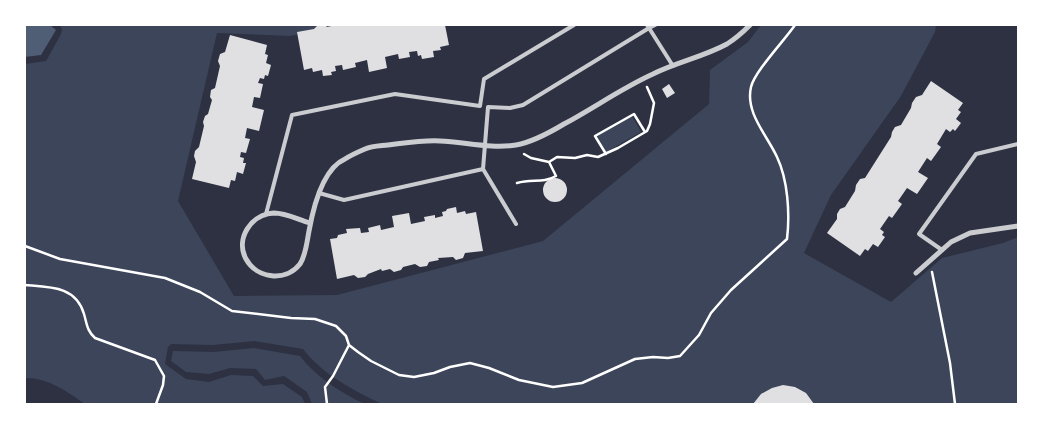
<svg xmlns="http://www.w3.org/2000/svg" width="1043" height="429" viewBox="0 0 1043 429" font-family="Signika,sans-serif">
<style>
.green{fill:#3c4559}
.water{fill:#4f5d75}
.building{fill:#e0e0e3}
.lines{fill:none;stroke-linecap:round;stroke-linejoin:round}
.path{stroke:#fff;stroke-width:2.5}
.service{stroke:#caccd0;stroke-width:4}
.minor{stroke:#caccd0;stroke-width:5}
</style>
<rect width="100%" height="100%" fill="#2d3142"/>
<!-- green -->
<path class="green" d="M60,25H345L290,36L217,33L178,201L234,296L337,295L543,241L709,104L710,70L748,42L761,25H936L935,32L901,96L831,195L804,253L891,302L942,258L1003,243L1018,237V404H382C353,390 323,375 303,349L254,341L213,345L171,344L168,347L165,364L186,379L209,382L231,375L253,376L263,386L283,384L302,397L305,404H85C66,391 49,378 25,378V64L46,61L61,34L62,30Z
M632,116L641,132L606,152L597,136Z
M254,348L300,356C316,377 341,393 365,404H312L307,392L284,376L265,380L256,369L230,368L209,374L186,372L171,361L173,351L214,352Z"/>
<!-- water -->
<path class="water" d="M25,25H50L56,30L41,55L25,57Z"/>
<!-- building -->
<path class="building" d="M318,25H325L327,27L336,25H445L449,45L440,47L441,50L433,51L434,57L422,59L421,55L418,56L417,51L409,52L410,57L399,59L398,54L385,57L387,68L369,72L367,60L355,63L356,67L343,70L342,65L335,66L336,71L331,72L332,75L323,76L322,70L313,72L312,68L304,70L297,32L314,29Z
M230,35L267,45L265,54L268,55L266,63L271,65L268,76L265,75L264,79L260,78L258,83L263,84L260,98L254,97L252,107L264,110L259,131L247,128L245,138L250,139L246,153L241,152L240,157L244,158L243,163H246L243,174L237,172L235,181L231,180L229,188L192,179L196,162L194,156L195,151L199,147L204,126L203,122L205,116L208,114L212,100L210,97L211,90L215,88L220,66L218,61L220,54L225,52Z
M931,81L963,103L958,110L961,112L956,119L961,123L955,131L953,129L950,132L946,129L937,144L941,147L931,161L927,158L918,172L928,178L917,194L907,188L898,201L902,204L892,218L889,216L880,229L884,232L882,235L885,237L878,247L873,244L868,251L865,249L860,256L827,233L837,219V214L840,209L845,207L855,191L856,185L860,179L865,178L891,137L892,132L895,127L901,125L911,108L912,103L916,97L922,95Z
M669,84L675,93L667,98L662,89Z
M543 190a12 12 0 1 1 24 0a12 12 0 1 1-24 0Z
M456,207L457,213L465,211L466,214L476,212L483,251L465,253L463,258L456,260L453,257L438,258L439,260L429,262L427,266L420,267L415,264L403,267L401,270L394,272L390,269L382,271L381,269L368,274L365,277L358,278L354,275L337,279L330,239L337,238L338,235L347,233L346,229L360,228L361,233L369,232L368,228L380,225L381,230L394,227L392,216L409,213L411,224L425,221L424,217L435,215V218L443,216L442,212L446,211L447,209Z
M783,385L795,387L806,393L814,404H753L761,394L772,388Z"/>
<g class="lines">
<!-- path -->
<path class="path" d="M524,154L531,158L549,162L557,157L575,158L587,155L598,157L618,148L647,131L650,124L654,103L647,87
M606,154L595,136L634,114L645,132
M517,183C532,178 542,184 556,176L549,162
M25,246L60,259L165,278L200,292L232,311L291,318L315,319L336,326L346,336L349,345L358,352L371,361L399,375L414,377L434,373L450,367L470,363L489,368L519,380L553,387L582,383L635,359L653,357L668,358L680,356L699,335L711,313L731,290L787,239C790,214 788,180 777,157C767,135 745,113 751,87C755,71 784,41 795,25
M932,272L950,363L955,404
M25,285C50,287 76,286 84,314C87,324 87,331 95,338L155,360L164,376L163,385L156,404
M327,404L325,387L333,376L349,345"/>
<!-- service -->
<path class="service" d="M655,25L649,28L673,66
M483,169L516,224
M319,193L344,200L483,169L488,107L510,108L523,105L649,28L647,25
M266,214L292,115L395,94L480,106L484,79L574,25
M942,250L919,234L976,154L1018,144"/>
<!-- minor -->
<path class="minor" d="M310,223C299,220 286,213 274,213C251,214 235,239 246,259C257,279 286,282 300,264C306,255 307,241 309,231C313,209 322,169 345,159C351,155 358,152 365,149C372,146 380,146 388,145C405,143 423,140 440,141C465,142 491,149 516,145C533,142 549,133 564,124C594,108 622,88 653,74C677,62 703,57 727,44C735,39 743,32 750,25
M916,273L951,242L970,233L1018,226"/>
</g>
<!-- border -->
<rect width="1043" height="429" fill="none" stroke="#ffffff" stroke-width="52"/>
</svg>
